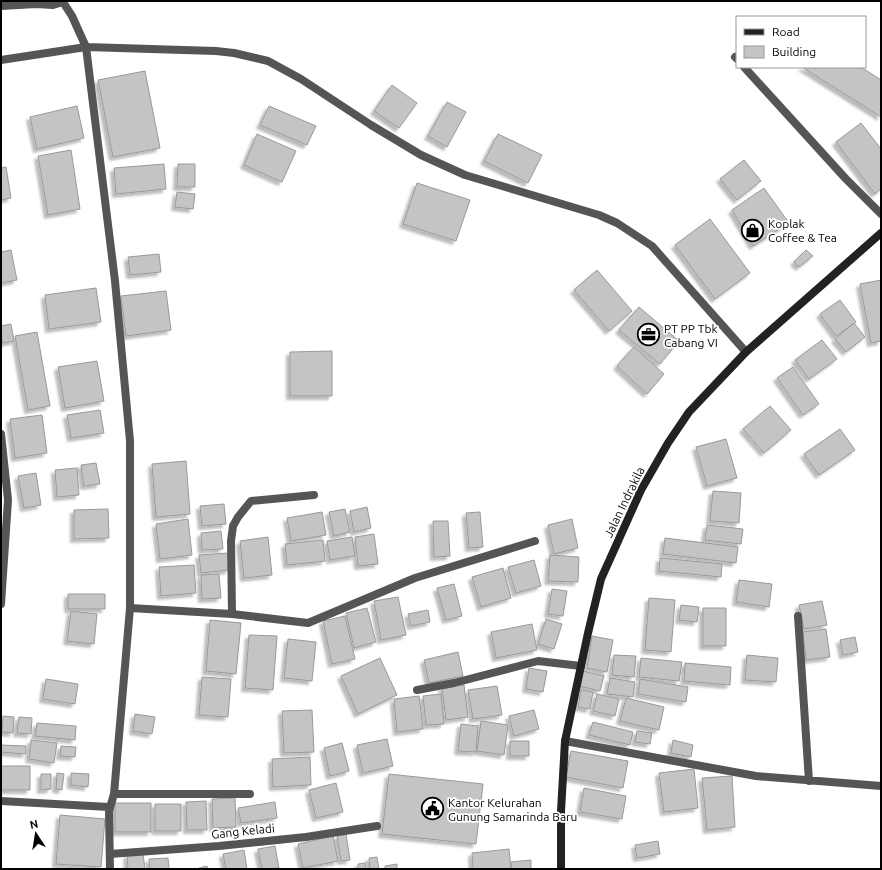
<svg xmlns="http://www.w3.org/2000/svg" width="882" height="870" viewBox="0 0 882 870" font-family="Ubuntu,sans-serif">
<style>
.building{fill:#c4c4c4;stroke:#999;filter:url(#shadow)}
.lines{fill:none;stroke-linecap:round;stroke-linejoin:round}
.lane{stroke:#555;stroke-width:8}
.street{stroke:#555;stroke-width:8}
.secondary{stroke:#222;stroke-width:8}
.labels{text-anchor:middle;dominant-baseline:central;stroke-width:3.5;stroke-linejoin:round;paint-order:stroke}
.poi-label{font-size:12px;fill:#000;stroke:#fff;text-anchor:start}
.street-label{font-size:12px;fill:#000;stroke:#fff}
</style>
<defs>
<filter id="shadow"><feDropShadow dx="-3.5" dy="3.5" stdDeviation="1" flood-color="#0004"/></filter>
</defs>
<rect width="100%" height="100%" fill="#fff"/>
<!-- building -->
<path class="building" d="M802,67H861L881,80V117Z
M145,71L160,148L113,157L98,80Z
M392,85L417,103L399,128L374,111Z
M447,102L466,112L447,147L428,136Z
M77,106L84,138L37,149L30,117Z
M269,106L316,126L307,145L260,125Z
M861,123L881,149V189L875,194L836,142Z
M257,134L296,151L282,182L244,165Z
M498,134L542,155L528,183L484,161Z
M71,150L80,209L48,215L38,156Z
M744,160L761,181L737,200L720,179Z
M164,164L166,189L116,194L114,168Z
M178,164H195V187H177Z
M6,167L11,198L1,200V168Z
M417,183L470,200L456,241L403,224Z
M764,188L789,223L753,246L732,210Z
M177,192L195,194L193,209L175,207Z
M710,219L750,273L715,299L675,245Z
M11,250L17,280L1,283V252Z
M806,250L813,256L799,267L794,262Z
M159,254L161,272L130,275L128,257Z
M597,270L632,311L609,331L574,290Z
M881,280V341L871,343L860,284Z
M96,288L101,322L49,329L45,295Z
M166,291L171,330L126,336L121,296Z
M840,300L856,322L836,336L820,314Z
M639,307L679,341L660,364L619,330Z
M854,323L865,337L846,352L835,339Z
M11,324L14,341L2,343L1,326Z
M37,332L50,406L28,410L15,336Z
M822,340L837,359L809,379L795,360Z
M634,347L664,374L647,394L617,366Z
M332,351V396H290V352Z
M97,361L104,401L65,408L58,367Z
M793,367L819,404L803,415L777,378Z
M770,406L791,430L764,453L743,429Z
M100,410L104,433L71,438L67,415Z
M42,415L47,453L15,458L10,419Z
M840,429L855,450L819,475L804,454Z
M726,439L737,478L707,486L696,447Z
M186,461L190,514L156,517L152,464Z
M96,463L100,484L84,486L81,465Z
M77,468L79,495L57,497L55,470Z
M36,473L41,505L24,508L18,476Z
M713,491L741,493L739,523L710,521Z
M224,504L226,524L202,526L200,506Z
M367,507L371,528L354,532L350,511Z
M108,509L109,538L74,539V510Z
M345,509L350,532L334,536L329,512Z
M322,512L326,535L291,541L287,518Z
M480,512L483,547L469,548L466,513Z
M188,519L192,555L160,559L156,524Z
M572,519L578,548L554,554L548,525Z
M433,521H448L450,556L434,557Z
M707,525L743,529L741,544L705,540Z
M221,531L223,549L202,550L201,533Z
M374,534L378,564L358,566L355,537Z
M268,537L272,575L244,578L240,541Z
M352,537L355,556L330,560L327,541Z
M665,538L738,547L736,563L663,554Z
M323,540L325,561L287,565L285,544Z
M228,553L229,570L201,573L199,555Z
M550,555L579,557L578,582L548,581Z
M660,558L722,564L721,577L659,571Z
M534,560L541,586L516,593L508,567Z
M194,565L196,593L161,596L159,567Z
M503,568L511,598L481,607L472,577Z
M219,574L221,598L202,599L201,575Z
M739,580L772,584L769,607L736,602Z
M454,584L462,616L446,620L437,588Z
M552,589L567,591L563,616L548,614Z
M68,594H105V609H68Z
M398,597L406,635L381,640L374,601Z
M649,598L675,600L671,652L645,650Z
M822,601L827,625L804,629L799,605Z
M681,605L699,607L697,622L679,620Z
M367,608L376,642L354,648L346,613Z
M703,608H726V646H703Z
M428,610L430,622L411,626L408,614Z
M71,611L97,614L94,644L67,641Z
M345,616L355,659L332,664L323,621Z
M546,619L562,624L554,649L538,644Z
M210,620L241,623L236,674L206,671Z
M532,624L537,650L496,658L491,632Z
M826,629L830,657L806,660L803,632Z
M249,635L277,636L273,690L245,688Z
M592,636L613,640L607,672L587,668Z
M855,637L858,652L843,655L840,640Z
M288,639L316,642L312,681L284,678Z
M458,652L463,676L429,683L424,660Z
M614,655L636,656L634,677L612,675Z
M747,655L778,658L776,682L745,680Z
M380,658L397,695L358,714L341,676Z
M641,658L682,662L679,681L639,677Z
M685,663L731,667L730,685L684,681Z
M529,668L547,671L543,692L526,689Z
M583,671L604,676L600,691L579,686Z
M202,677L231,679L228,717L199,715Z
M610,678L635,682L633,697L607,694Z
M46,679L78,684L75,704L43,699Z
M640,679L688,687L686,702L638,694Z
M464,685L468,717L446,720L442,687Z
M497,686L502,715L473,719L468,690Z
M581,690L593,692L590,709L578,707Z
M441,694L444,724L426,725L423,696Z
M597,694L619,699L615,716L593,711Z
M419,696L423,729L397,732L394,699Z
M626,698L664,707L659,730L620,721Z
M312,710L314,752L284,753L282,711Z
M534,710L539,729L514,736L509,716Z
M135,714L155,717L152,734L133,731Z
M3,716L14,717L13,733L2,732Z
M19,717L32,718L31,734L17,733Z
M481,721L508,725L504,755L477,751Z
M593,722L633,732L630,745L589,735Z
M37,723L76,726L75,740L35,736Z
M461,724L478,726L476,752L458,751Z
M637,731L652,733L650,744L635,742Z
M387,739L393,766L363,773L357,745Z
M31,740L57,743L54,763L29,759Z
M673,740L693,745L691,757L671,753Z
M510,741H529V756H510Z
M342,743L349,771L330,776L324,748Z
M1,745L26,746V754L1,752Z
M61,746L76,747L75,757L60,756Z
M571,751L628,761L623,788L566,777Z
M310,757L311,785L273,787L272,759Z
M1,766H30V790H1Z
M694,769L698,808L664,812L659,773Z
M57,773L64,774L62,790L56,789Z
M71,773L89,774L88,787L71,785Z
M41,774H51V789L41,790Z
M389,774L483,784L476,844L382,834Z
M732,776L735,827L707,830L702,778Z
M336,783L343,812L316,818L309,790Z
M584,788L626,796L622,819L580,812Z
M235,798L236,827L213,828L212,799Z
M206,801L207,830H187L186,802Z
M275,802L277,818L241,823L238,808Z
M115,803H151V832H115Z
M155,804H181V831H155Z
M60,815L105,819L101,867L56,864Z
M346,834L350,860L341,861L337,836Z
M333,836L338,861L303,868L298,844Z
M658,841L660,854L637,858L635,845Z
M275,846L279,868L262,869L258,849Z
M509,849L511,869H473L472,853Z
M244,850L247,869H226L223,854Z
M143,854L145,869H128L127,855Z
M377,857L379,869H370L369,858Z
M168,858L169,869H150L149,859Z
M531,860V869H511V862Z
M365,863L366,869H358V864Z
M397,864V869H385V866Z
M207,866L208,869H199V868Z"/>
<g class="lines">
<!-- lane -->
<path class="lane" d="M1,6L36,4L53,5L63,2L72,16L86,47
M735,57L737,59
M744,67L846,179L881,214
M110,854L219,846L306,837L377,826"/>
<!-- street -->
<path class="street" d="M86,47L115,281L130,441V608L232,614L308,623L415,578L535,541
M1,60L86,47L216,51L234,53L268,61L301,79L371,125L421,155L465,175L599,215L617,223L652,246L746,352
M1,434L8,500L1,604
M232,614L231,541L233,526L238,517L251,501L314,495
M798,616L809,781
M417,690L454,683L538,661L581,666
M565,741L756,776L881,786
M114,794H250
M1,801L109,807
M110,869L109,811L114,794L130,608"/>
<!-- secondary -->
<path class="secondary" d="M561,869V811L565,741L588,633L601,579L641,490L668,443L689,412L746,352L881,233"/>
</g>
<!-- icons -->
<defs>
<symbol id="shop-ring" viewBox="-11 -11 22 22"><circle r="9.5" fill="#fff" stroke="#000" stroke-width="1.5"/><path d="M-5-2.5h2.3a2.7 3.5 0 0 1 5.4 0H5L5.5 6h-11ZM-1.5-2.5h3a1.5 2.3 0 0 0-3 0Z" fill="#000"/></symbol>
<symbol id="office-ring" viewBox="-11 -11 22 22"><circle r="9.5" fill="#fff" stroke="#000" stroke-width="1.5"/><path d="M-6-3h4V-5.5h4V-3h4V5H-6ZM-1-4.5V-3h2v-1.5ZM-6 0V1H6V0Z" fill="#000"/></symbol>
<symbol id="civic-ring" viewBox="-11 -11 22 22"><circle r="9.5" fill="#fff" stroke="#000" stroke-width="1.5"/><path d="M-.6-6.5H3V-4.5H.6V-3L4-1V1h2V6H-6V1h2V-1L-.6-3ZM-1.2 2.5V6h2.4V2.5Z" fill="#000"/></symbol>
</defs>
<g fill-rule="evenodd">
<use href="#shop-ring" x="740" y="218" width="25" height="25"/>
<use href="#office-ring" x="636" y="322" width="25" height="25"/>
<use href="#civic-ring" x="420" y="796" width="25" height="25"/>
</g>
<g class="labels">
<!-- poi labels -->
<g class="poi-label">
<text x="768" y="223">Koplak<tspan x="768" dy="14">Coffee &amp; Tea</tspan></text>
<text x="664" y="328">PT PP Tbk<tspan x="664" dy="14">Cabang VI</tspan></text>
<text x="448" y="802">Kantor Kelurahan<tspan x="448" dy="14">Gunung Samarinda Baru</tspan></text>
</g>
<!-- street labels -->
<g class="street-label">
<text transform="translate(624 502) rotate(-64)">Jalan Indrakila</text>
<text transform="translate(243 831) rotate(-6)">Gang Keladi</text>
</g>
</g>
<!-- border -->
<rect width="882" height="870" fill="none" stroke="#000000" stroke-width="4"/>
<!-- legend -->
<rect x="736" y="16" width="130" height="52" fill="#ffffff" stroke="#999999"/>
<rect x="744" y="29" width="20" height="6" fill="#222222" stroke="#999999"/>
<text x="772" y="36" font-size="12" fill="#000000">Road</text>
<rect x="744" y="46" width="20" height="12" fill="#c4c4c4" stroke="#999999"/>
<text x="772" y="56" font-size="12" fill="#000000">Building</text>
<!-- north arrow -->
<g transform="translate(36 834) rotate(348)" stroke="#ffffff" stroke-width="3" paint-order="stroke">
<path d="M0-3L7 15L0 10L-7 15Z" fill="#000000"/>
<text y="-6" font-size="11" font-weight="bold" text-anchor="middle" fill="#000000">N</text>
</g>
</svg>
